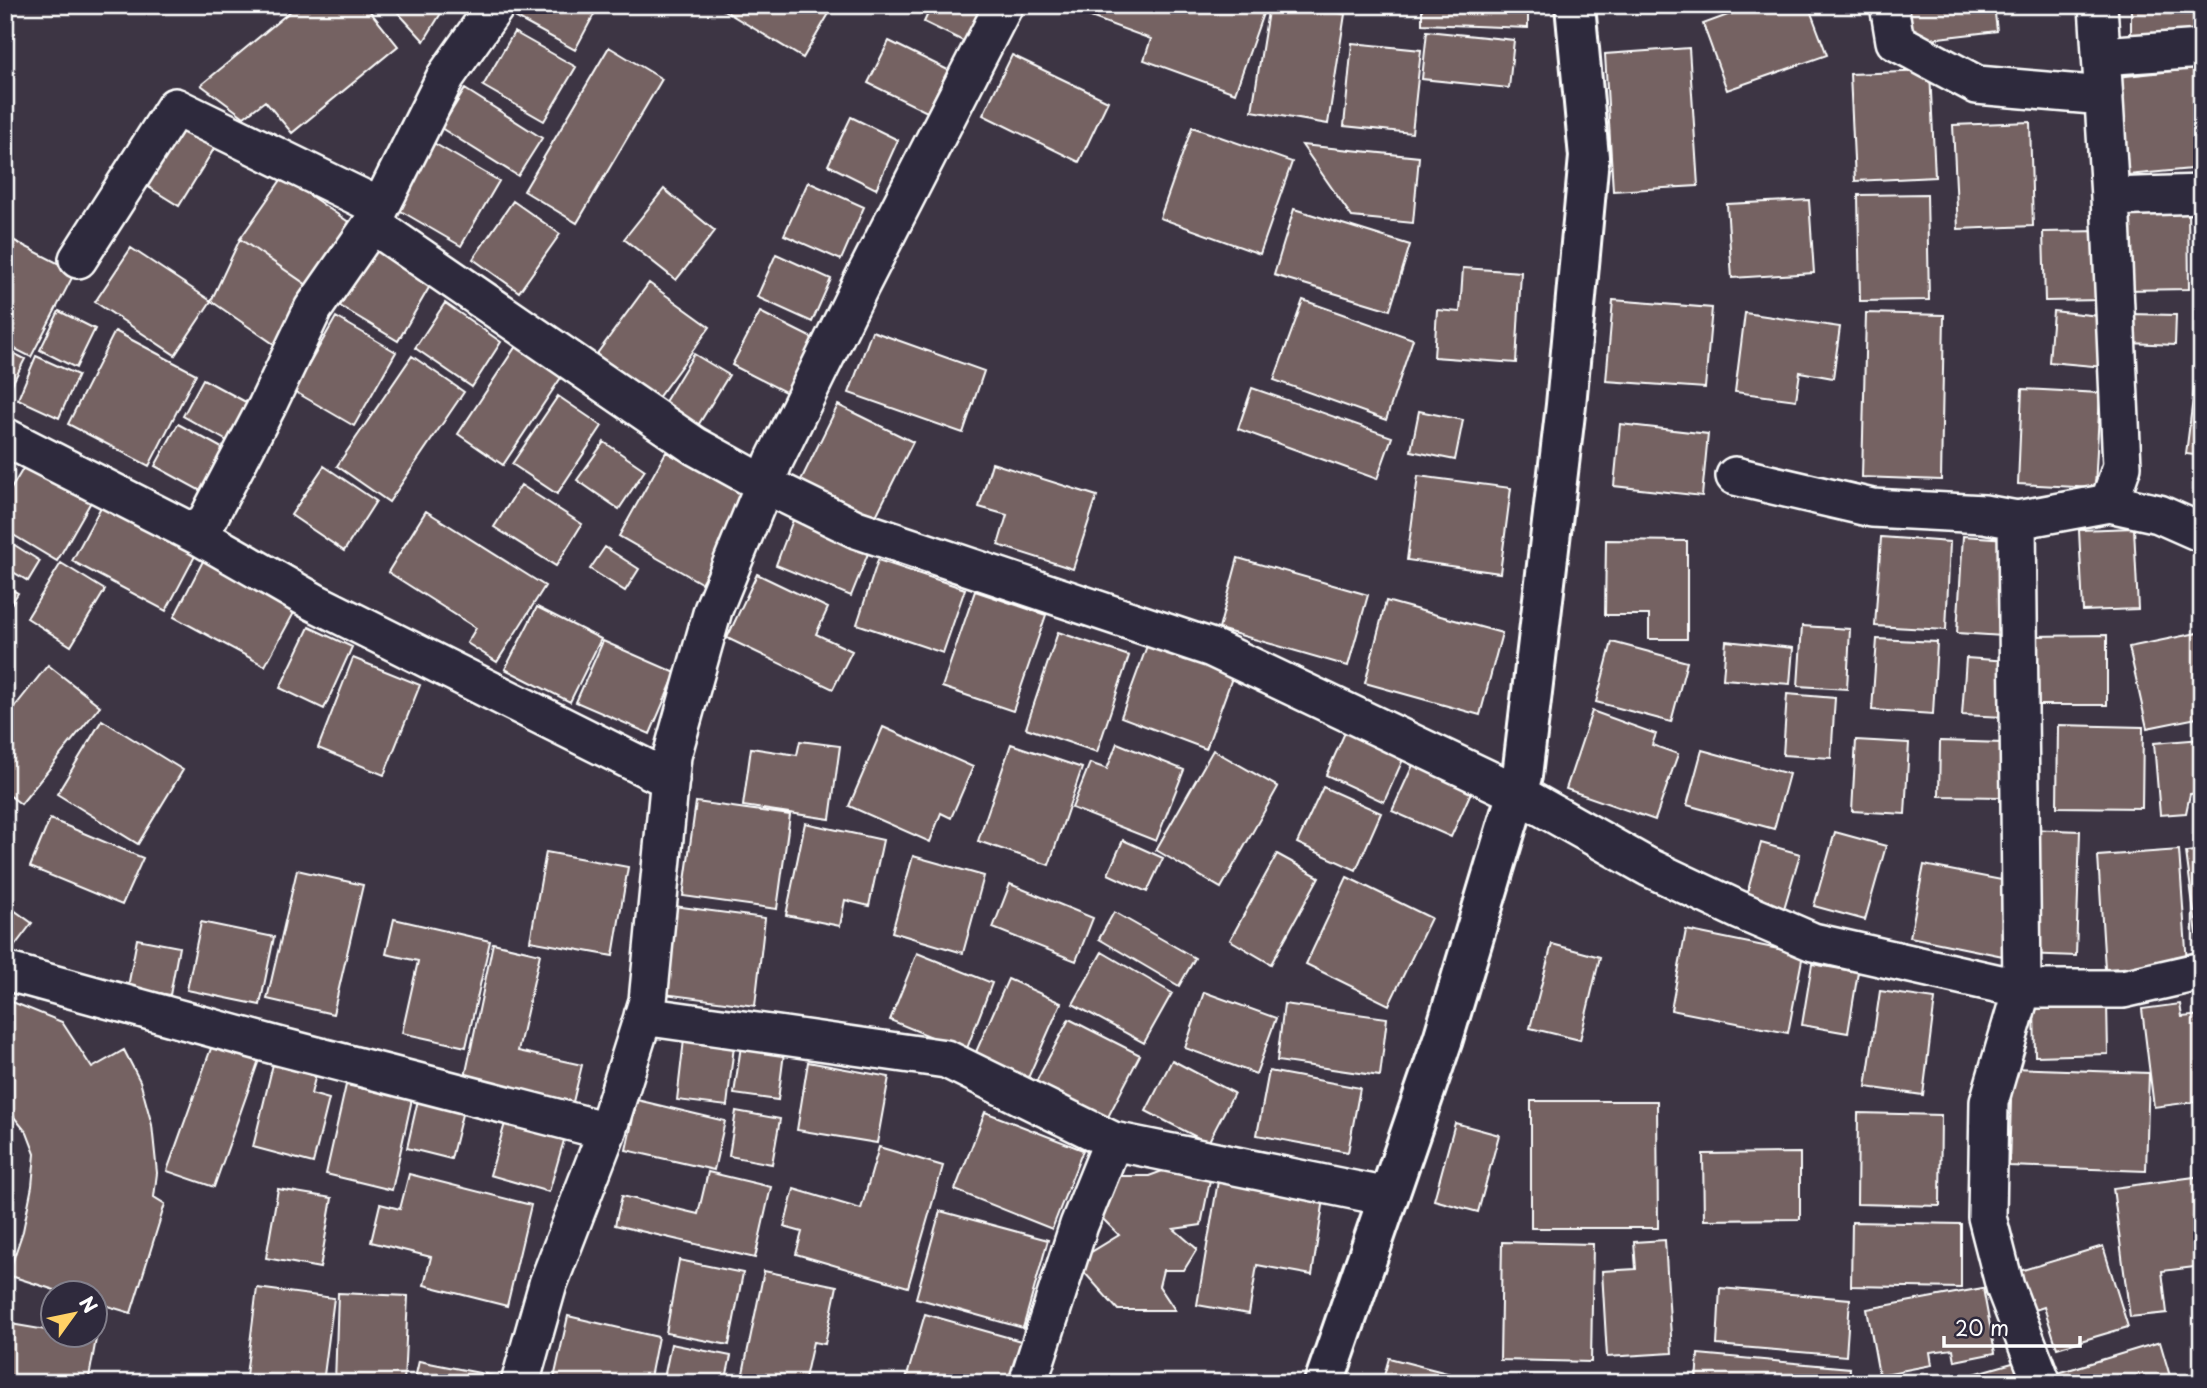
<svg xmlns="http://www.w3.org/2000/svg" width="2207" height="1388" viewBox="0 0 2207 1388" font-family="'Playpen Sans',sans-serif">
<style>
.building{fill:#756262;stroke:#fff;stroke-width:2}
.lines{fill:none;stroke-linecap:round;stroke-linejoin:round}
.minor-casing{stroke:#fff;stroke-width:42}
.tertiary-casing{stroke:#fff;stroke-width:44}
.minor{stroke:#2f2a3d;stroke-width:37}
.tertiary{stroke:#2f2a3d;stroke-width:38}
</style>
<rect width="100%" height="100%" fill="#3d3544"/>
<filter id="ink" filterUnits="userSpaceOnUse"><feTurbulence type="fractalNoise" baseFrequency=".0143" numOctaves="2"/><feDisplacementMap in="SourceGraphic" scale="14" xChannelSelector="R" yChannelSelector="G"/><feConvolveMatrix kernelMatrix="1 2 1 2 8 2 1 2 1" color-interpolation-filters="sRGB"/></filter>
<g filter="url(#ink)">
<!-- building -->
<path class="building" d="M298,5H365L398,46L292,133L265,101L244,117L201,85Z
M391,5H446L424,41Z
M519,5H599L575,50L513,16Z
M722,5H834L803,58L720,8Z
M932,5H983L965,42L924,22Z
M1058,5H1266L1235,93L1144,60L1151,39Z
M1269,5H1291L1345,14L1328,124L1252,111Z
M1422,5H1528V28L1422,24Z
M1684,5H1714L1686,13Z
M1755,5H1808L1827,55L1727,90L1703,24Z
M1908,5H1994L1997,31L1913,41Z
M2131,5H2202V35H2131Z
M1427,31L1514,40L1509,88L1422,79Z
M514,32L576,67L544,121L483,86Z
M889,41L948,70L927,112L868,83Z
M1352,43L1421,50L1412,133L1344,126Z
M609,47L662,79L577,223L524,191Z
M1689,48L1698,186L1613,191L1605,54Z
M1012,55L1108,101L1079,162L983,115Z
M2202,68V168L2117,176L2107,78Z
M1930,71L1935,177L1855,181L1850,74Z
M465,89L542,138L518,176L441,128Z
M851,117L898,140L876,189L828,165Z
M2030,122L2033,226L1958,229L1953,125Z
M177,125L215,147L179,206L142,183Z
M1192,127L1292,162L1260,254L1160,218Z
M425,138L499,181L461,246L387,203Z
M1302,145L1419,157L1413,223L1352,217Z
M283,177L353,225L310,287L240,239Z
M808,182L864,207L841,260L784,235Z
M664,189L715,231L676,280L624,239Z
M1927,194L1929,300L1860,301L1858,195Z
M1809,200L1814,273L1732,278L1727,204Z
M513,201L560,234L519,292L473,259Z
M2123,207H2188L2189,289L2124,290Z
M1294,209L1410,245L1390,310L1274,275Z
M2101,231L2103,300L2045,301L2043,232Z
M5,236L75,272L31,357L5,344Z
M240,239L310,287L281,349L211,301Z
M377,244L434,279L398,341L340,306Z
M131,248L211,301L175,355L95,302Z
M776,254L831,279L812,322L757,297Z
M1463,268L1521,272L1516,363L1434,357L1437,310L1460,312Z
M649,283L710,327L657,399L596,355Z
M1303,300L1413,339L1386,420L1274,380Z
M1613,300L1712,308L1705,388L1606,381Z
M445,303L501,342L472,387L415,348Z
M59,311L95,329L76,368L40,350Z
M2053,311L2108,317L2104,367L2049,362Z
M760,312L814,339L787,393L732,365Z
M1745,313L1840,327L1833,378L1800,372L1796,400L1735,392Z
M1866,313L1944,315L1941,480L1862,477Z
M2130,314L2176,315L2175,345L2129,343Z
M336,317L396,352L354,426L294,391Z
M2202,328V456L2186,454Z
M115,331L196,374L149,466L68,424Z
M872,331L984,371L963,433L849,393Z
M516,346L562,376L503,465L458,434Z
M5,349L25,359L7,394L5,393Z
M694,354L729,375L697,427L663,405Z
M36,356L78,375L59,418L18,399Z
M412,356L464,392L389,502L337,466Z
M203,379L257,408L236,446L183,416Z
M1252,388L1392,437L1377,479L1238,429Z
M2022,389L2100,393L2095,488L2018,484Z
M558,396L602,426L557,494L512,464Z
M838,405L913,442L874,520L800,482Z
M1419,411L1463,420L1455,460L1411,451Z
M178,424L231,453L208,495L155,466Z
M1620,424L1708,434L1702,496L1614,486Z
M604,442L645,470L619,509L577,480Z
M666,452L748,498L701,583L619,536Z
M27,462L92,500L57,561L5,530V499Z
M992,463L1097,496L1073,569L998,545L1007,515L979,507Z
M324,466L376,501L344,551L291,515Z
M1418,476L1511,488L1500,573L1407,560Z
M521,485L582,524L556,566L494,527Z
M102,505L195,556L166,611L72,561Z
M426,511L545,586L497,662L467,643L476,628L388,572Z
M793,520L869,551L851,596L776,565Z
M2134,528L2138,609L2083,611L2079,530Z
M1963,536L2008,539L2003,636L1957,633Z
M1881,537L1950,542L1946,630L1875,626Z
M5,539L40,561L28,581L5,567Z
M1606,540L1687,541V639H1649V615H1605Z
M605,547L639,569L625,591L590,569Z
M1238,558L1368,595L1348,666L1219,629Z
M204,559L296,609L265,666L174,617Z
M878,560L965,589L943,653L857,624Z
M61,563L105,590L71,646L27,618Z
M757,574L828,608L816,634L852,651L833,689L727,638Z
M5,586L18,593L6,612H5Z
M975,591L1046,615L1013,711L942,687Z
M1386,601L1502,633L1480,715L1365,683Z
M537,607L601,639L570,702L505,669Z
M1802,626L1850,629L1847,689L1798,686Z
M309,627L352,647L324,709L280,688Z
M1058,632L1129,656L1097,752L1026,728Z
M2202,632V717L2147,728L2129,647Z
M2107,635V705H2032L2031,636Z
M1877,639L1937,642L1933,714L1872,710Z
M603,641L676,673L650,734L576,702Z
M1726,641L1793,648L1790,684L1723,679Z
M1612,642L1687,662L1671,722L1596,702Z
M1148,643L1233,675L1206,749L1121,717Z
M353,658L420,685L384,775L318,748Z
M1966,658L2008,661L2005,717L1962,715Z
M48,665L100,706L21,804L5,792V719Z
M1787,694L1835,698L1831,758L1783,755Z
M1592,711L1656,734L1652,745L1678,754L1655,820L1566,789Z
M1351,719L1409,746L1384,802L1326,775Z
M102,720L183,770L138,844L57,794Z
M2058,725L2143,727L2142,808L2057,807Z
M883,727L973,767L951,818L941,813L930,842L849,806Z
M2202,739V793L2190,794L2186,813L2160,815L2154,743Z
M1856,740L1909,743L1905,814L1852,811Z
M800,741L840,746L830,819L743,806L751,748L797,755Z
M1940,741L2003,743L2002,797L1939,796Z
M1117,743L1184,770L1156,841L1072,808L1090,763L1107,769Z
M1011,744L1082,768L1049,865L978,841Z
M1213,750L1278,787L1221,888L1156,850Z
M1702,750L1789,774L1774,829L1687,805Z
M1418,754L1476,781L1451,837L1392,811Z
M1323,787L1381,813L1356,870L1297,843Z
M696,802L790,815L777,909L683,896Z
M2202,809V836L2198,810Z
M50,819L143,858L122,905L30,867Z
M805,823L883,840L869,906L845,900L840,926L786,915Z
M2027,829L2080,831L2076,956L2023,954Z
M1835,832L1886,846L1865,920L1814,906Z
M1123,840L1163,858L1147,892L1108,874Z
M1761,843L1800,854L1783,912L1745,901Z
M2179,850L2187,964L2105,969L2098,856Z
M2202,850V949L2199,950L2186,852Z
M546,852L628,867L613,956L530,941Z
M1277,854L1319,877L1271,964L1230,940Z
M913,856L984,876L963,953L892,932Z
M1924,865L2017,883L2003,956L1910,937Z
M297,870L363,885L333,1014L267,999Z
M1347,877L1431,918L1389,1005L1306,964Z
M1010,884L1093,918L1076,961L993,928Z
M7,905L32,923L7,956L5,955V908Z
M674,906L765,918L755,1006L664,994Z
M1114,912L1195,958L1179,986L1099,939Z
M394,919L490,941L466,1047L402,1033L418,961L386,954Z
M201,922L274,937L260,1005L187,990Z
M1686,930L1803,954L1788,1033L1671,1010Z
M137,939L179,947L170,995L128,987Z
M493,943L540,954L518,1051L582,1065L572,1106L464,1082Z
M1552,944L1600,957L1580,1040L1530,1028Z
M1102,952L1172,993L1144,1043L1073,1004Z
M917,953L992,983L966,1051L890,1020Z
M1812,964L1858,972L1848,1033L1802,1025Z
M1008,979L1061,1003L1025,1085L972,1061Z
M1880,991L1935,999L1923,1095L1866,1087Z
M1204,992L1276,1018L1256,1074L1185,1048Z
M5,999L62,1022L92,1068L124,1050L140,1081L152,1125L157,1173L154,1197L165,1204L131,1313L94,1302V1294H67L8,1275L23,1231L32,1186L35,1154L27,1133L5,1106Z
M2107,1002L2108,1054L2035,1056L2034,1004Z
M1284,1004L1387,1018L1380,1076L1277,1061Z
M2180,1004L2182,1017L2202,1015V1081H2198L2201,1101L2154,1107L2142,1009Z
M1069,1019L1140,1055L1107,1119L1036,1082Z
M685,1031L735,1037L727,1106L677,1100Z
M742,1039L785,1045L778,1100L734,1094Z
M214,1040L260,1057L214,1187L167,1171Z
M274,1060L317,1070L311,1094L329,1099L313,1163L253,1147Z
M1172,1060L1234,1093L1208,1143L1146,1111Z
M808,1062L889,1077L877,1143L797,1130Z
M2012,1068L2149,1073L2146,1171L2009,1166Z
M1269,1071L1360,1088L1348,1152L1257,1135Z
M346,1085L412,1099L392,1190L326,1174Z
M420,1091L465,1102L451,1159L407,1148Z
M637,1100L725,1121L714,1170L626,1150Z
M1531,1101H1657L1658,1228H1531Z
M736,1111L780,1119L772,1164L729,1156Z
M985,1112L1083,1150L1052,1229L955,1190Z
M508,1113L567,1130L549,1192L490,1175Z
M1858,1113L1941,1115L1940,1206L1857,1204Z
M1455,1123L1499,1135L1478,1212L1434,1200Z
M879,1147L943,1166L908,1287L796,1254L802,1232L784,1227L794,1189L861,1209Z
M1800,1153V1219L1704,1220L1703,1154Z
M1176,1166L1210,1180L1201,1225L1174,1229L1197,1249L1184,1270H1163L1159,1286L1175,1310H1118L1075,1262L1119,1235L1095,1211L1118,1176H1149Z
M708,1172L771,1187L755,1258L615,1225L622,1196L698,1214Z
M409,1174L531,1205L507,1306L424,1285L431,1257L371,1242L380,1204L400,1209Z
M2202,1176V1266L2162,1271L2167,1313L2130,1317L2113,1188Z
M1218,1181L1324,1199L1312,1275L1257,1265L1249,1314L1197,1305Z
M278,1189L332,1198L320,1268L266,1258Z
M940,1211L1048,1240L1023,1328L916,1298Z
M1852,1222L1961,1224V1288L1851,1286Z
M1665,1240L1672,1353L1607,1357L1602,1271L1636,1269L1634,1242Z
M1502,1242L1593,1244L1591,1362L1500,1360Z
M2103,1246L2128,1327L2057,1348L2044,1307L2026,1313L2013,1273Z
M679,1260L743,1273L729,1345L666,1333Z
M764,1271L837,1286L825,1344L813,1342L804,1383H741Z
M257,1288L334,1298L323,1383H245Z
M1720,1288L1850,1299L1846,1356L1717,1345Z
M1983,1288L1995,1353L1955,1361L1953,1349L1930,1352L1932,1365L1879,1375L1867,1309Z
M338,1293L408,1296L404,1383H335Z
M925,1314L1021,1341L1010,1383H905Z
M568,1316L658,1337L649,1383H553Z
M5,1323L52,1331V1336H77L96,1339L88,1383H5Z
M2160,1342L2172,1383H2058L2055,1374Z
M671,1344L731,1356L725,1383H663Z
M1698,1354L1850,1368L1849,1383H1696Z
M1389,1358L1482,1382V1383H1382Z
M2023,1360L2030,1383H1957L1956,1379Z
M419,1361L500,1377L499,1383H414Z"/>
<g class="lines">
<defs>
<path id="minor" d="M1889,5L1895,41L1977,85L2104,96
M2101,56L2202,49
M2110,197L2202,194
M372,224L446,76L496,5
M78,259L175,107L380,207
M5,437L199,536L314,602L670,780
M1735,476L1872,508L1984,514L2017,520L2109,503L2122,466L2110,197L2098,5
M2109,503L2159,514L2202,533
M2017,520L2022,989L1989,1102L1987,1217L2005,1287L2042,1383
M199,536L267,406L313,309L372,224L695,446L764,484L856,529L1212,648L1517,793L1648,867L1741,911L1813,942L2022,989H2123L2202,971
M5,971L278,1046L607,1131
M643,1016L946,1059L1113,1141L1388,1197
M520,1383L548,1284L607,1131L648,1001L672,756L713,610L774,461L860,286L1004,5
M1028,1383L1079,1225L1113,1141"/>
<path id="tertiary" d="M1324,1383L1443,1039L1522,776L1566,405L1589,157L1575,5"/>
</defs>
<!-- minor casing -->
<use href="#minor" class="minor-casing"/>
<!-- tertiary casing -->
<use href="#tertiary" class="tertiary-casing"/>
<!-- minor -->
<use href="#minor" class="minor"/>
<!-- tertiary -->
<use href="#tertiary" class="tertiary"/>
</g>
</g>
<!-- margin -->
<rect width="2207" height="1388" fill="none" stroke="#2f2a3d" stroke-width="28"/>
<rect x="14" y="14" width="2179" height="1360" fill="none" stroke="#fff" stroke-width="2.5" filter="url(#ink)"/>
<!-- north arrow -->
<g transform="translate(74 1314) rotate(57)"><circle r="33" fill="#2f2a3d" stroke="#827f8b" stroke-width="2"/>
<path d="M0-5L12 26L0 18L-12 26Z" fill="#ffd166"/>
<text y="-10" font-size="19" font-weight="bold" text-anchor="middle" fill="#ffffff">N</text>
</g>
<!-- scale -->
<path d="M1944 1336v10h136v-10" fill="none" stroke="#ffffff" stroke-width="3.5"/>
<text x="1955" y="1336" font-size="21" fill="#ffffff" stroke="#2f2a3d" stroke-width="5" paint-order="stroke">20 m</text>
</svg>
